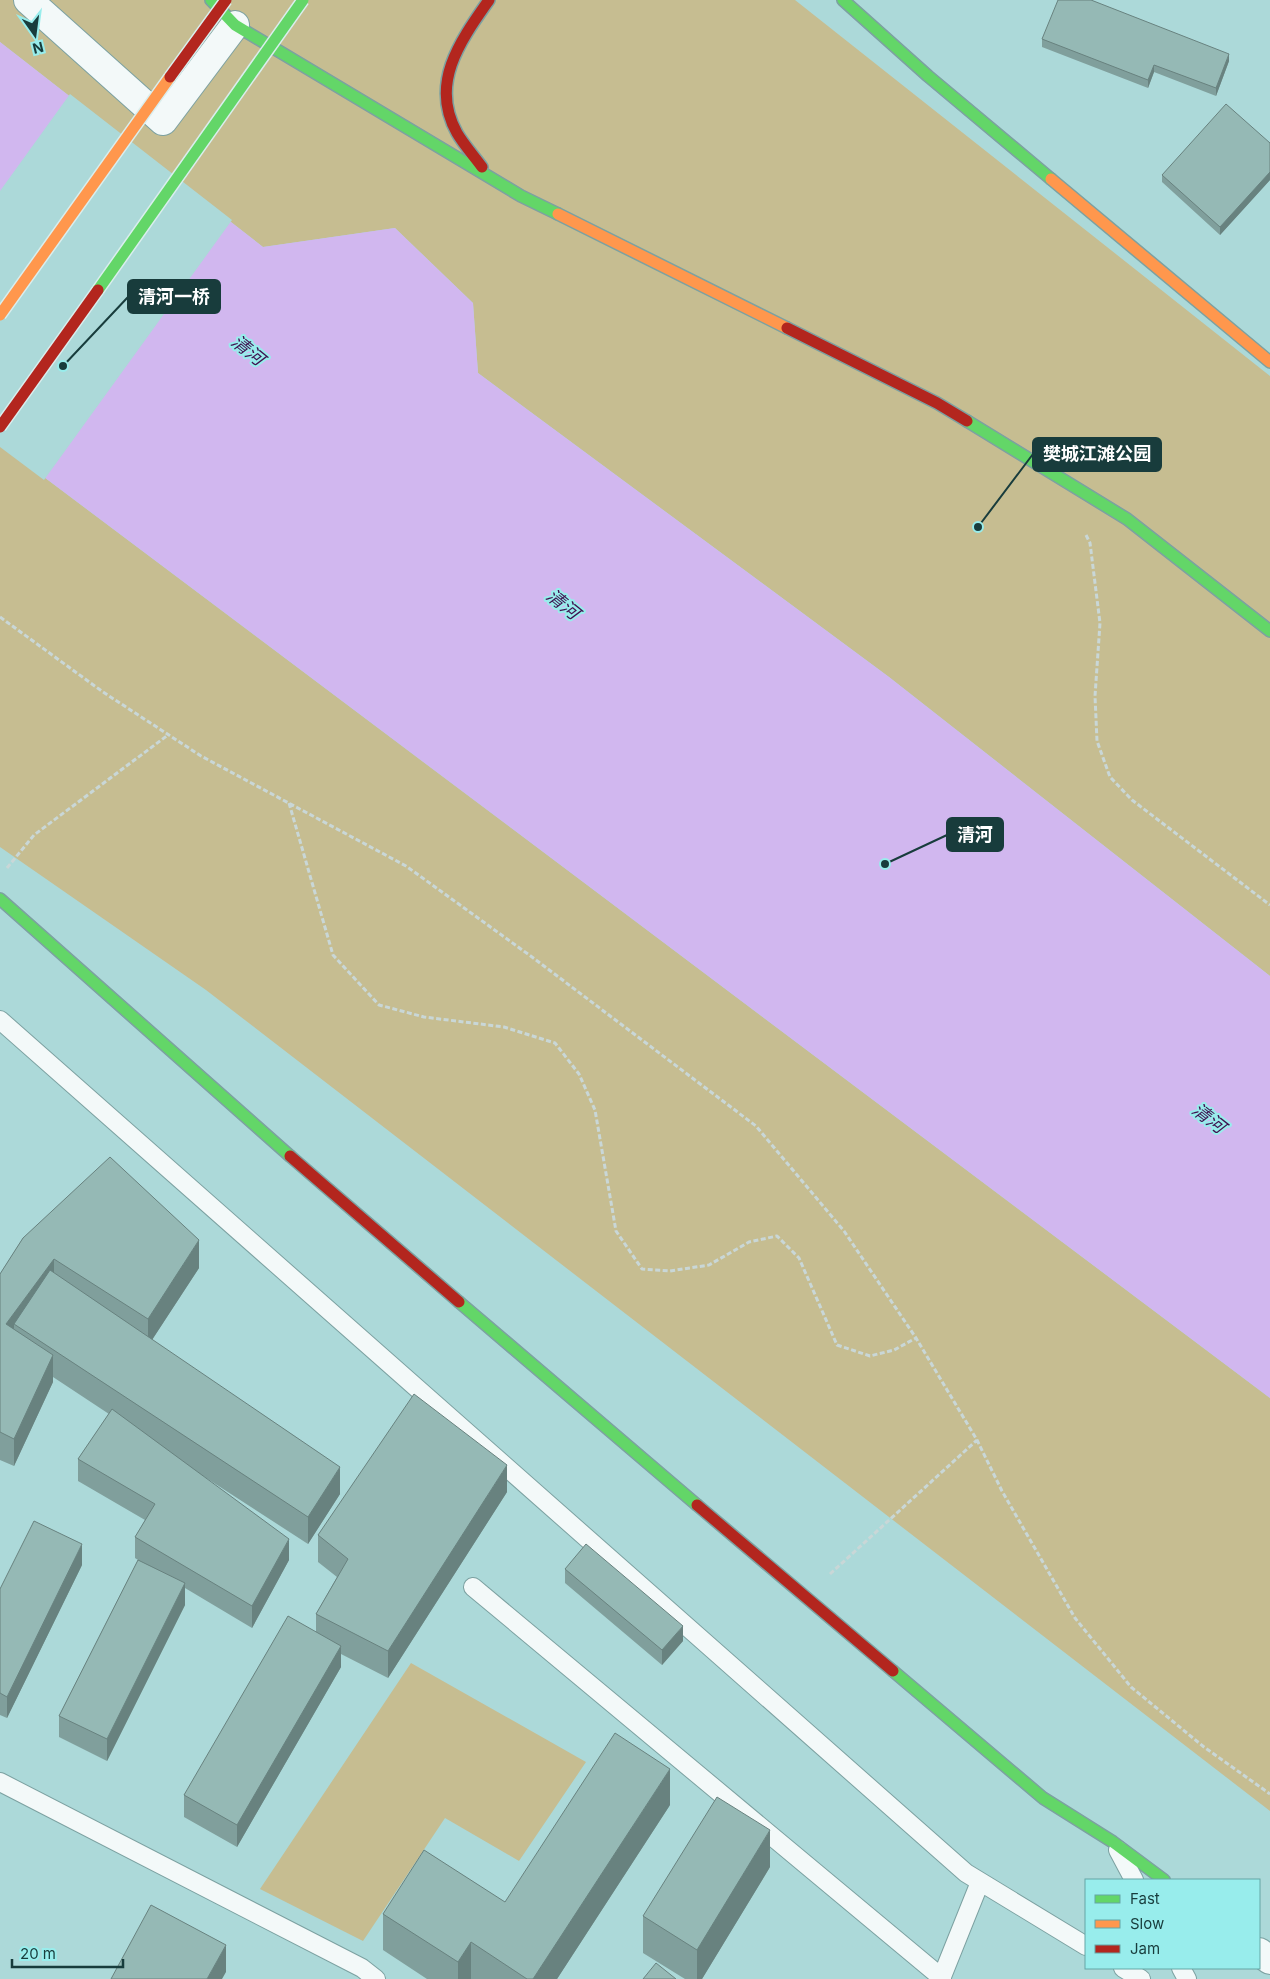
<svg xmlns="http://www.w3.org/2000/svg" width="1270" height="1979" viewBox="0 0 1270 1979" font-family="Inter,'Noto Sans SC',sans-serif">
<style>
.green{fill:#c6bd91}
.water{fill:#d1b7ef}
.pier{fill:#acd9d9}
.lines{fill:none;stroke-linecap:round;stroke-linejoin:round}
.lane-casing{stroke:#7ca1a1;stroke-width:20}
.street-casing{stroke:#7ca1a1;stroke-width:30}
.fast-casing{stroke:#7ca1a1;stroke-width:14}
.slow-casing{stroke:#7ca1a1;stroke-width:14}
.jam-casing{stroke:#7ca1a1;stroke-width:14}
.path{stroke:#c9d7d7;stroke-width:3;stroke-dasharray:5 2.5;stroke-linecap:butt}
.lane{stroke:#f3f9f9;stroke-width:18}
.street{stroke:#f3f9f9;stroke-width:28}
.fast{stroke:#63d668;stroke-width:11}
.slow{stroke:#ff974d;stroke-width:11}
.jam{stroke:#b3261e;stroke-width:11}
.fast-bridge-casing{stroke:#daeeee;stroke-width:14;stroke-linecap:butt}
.slow-bridge-casing{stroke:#daeeee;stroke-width:14;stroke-linecap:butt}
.jam-bridge-casing{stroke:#daeeee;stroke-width:14;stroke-linecap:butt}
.fast-bridge{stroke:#63d668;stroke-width:11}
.slow-bridge{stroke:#ff974d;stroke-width:11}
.jam-bridge{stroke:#b3261e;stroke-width:11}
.wall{fill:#809f9c}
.shaded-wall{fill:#68827f}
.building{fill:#95b9b5;stroke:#68827f}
.labels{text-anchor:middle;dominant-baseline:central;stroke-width:4;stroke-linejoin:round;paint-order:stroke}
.water-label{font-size:18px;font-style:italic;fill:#3f114f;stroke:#98edec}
.leader{fill:none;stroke:#183c3c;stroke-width:2}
.callout-dot{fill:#183c3c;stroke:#98edec;stroke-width:2}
.callout{fill:#183c3c;stroke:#183c3c;stroke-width:2}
.callout-label{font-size:18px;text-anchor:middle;font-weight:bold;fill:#fff}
</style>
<rect width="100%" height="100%" fill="#acd9d9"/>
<!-- green -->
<path class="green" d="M0,0H795L1270,376V976L889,677L478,373L473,303L395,228L263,247L0,42Z
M0,444L1270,1398V1811L206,990L0,847Z
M411,1663L586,1762L519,1861L445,1818L363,1941L260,1889Z"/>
<!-- water -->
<path class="water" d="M0,42L263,247L395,228L473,303L478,373L889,677L1270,976V1398L0,444Z"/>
<!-- pier -->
<path class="pier" d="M70,94L232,220L44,480L0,447V191Z"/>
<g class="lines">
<defs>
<path id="lane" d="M0,1020L966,1873L1086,1946
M473,1587L942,1978
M0,1782L362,1968L376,1979
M1118,1850L1134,1880
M1123,1968L1141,1979
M1181,1968L1187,1979
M941,1979L980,1882"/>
<path id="street" d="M28,0L163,121L235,25
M1259,1952L1270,1960"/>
<path id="fast" d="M211,0L235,25L521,196L558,214
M843,0L928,76L1051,179
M967,421L1127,519L1270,631
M0,899L290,1156
M459,1302L697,1505
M893,1671L1043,1798L1113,1842L1164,1880"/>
<path id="slow" d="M1051,179L1270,362
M558,214L787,328"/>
<path id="jam" d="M482,167C474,156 464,145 457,133C429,83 461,40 489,0
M787,328L937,403L967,421
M290,1156L459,1302
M697,1505L893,1671"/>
</defs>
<!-- lane casing -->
<use href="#lane" class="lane-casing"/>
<!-- street casing -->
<use href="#street" class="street-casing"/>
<!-- fast casing -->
<use href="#fast" class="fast-casing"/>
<!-- slow casing -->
<use href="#slow" class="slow-casing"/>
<!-- jam casing -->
<use href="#jam" class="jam-casing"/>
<!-- path -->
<path class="path" d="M1086,535L1090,543L1100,623L1095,696L1097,741L1110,777L1132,800L1270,905
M0,617L103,692L201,756L406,866L532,957L756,1126L844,1231L916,1338L977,1440L1002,1491L1075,1618L1131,1687L1204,1747L1270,1794
M289,803L333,955L379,1005L424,1017L504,1027L555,1043L579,1074L595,1110L616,1231L642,1269L670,1271L709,1265L749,1242L777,1236L799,1258L837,1345L870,1356L894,1350L916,1338
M7,868L34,835L168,735
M830,1574L977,1440"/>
<!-- lane -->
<use href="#lane" class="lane"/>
<!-- street -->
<use href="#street" class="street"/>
<!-- fast -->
<use href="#fast" class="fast"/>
<!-- slow -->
<use href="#slow" class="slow"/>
<!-- jam -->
<use href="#jam" class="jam"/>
<defs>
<path id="fast-bridge" d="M98,290L303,0"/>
<path id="slow-bridge" d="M0,315L170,77"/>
<path id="jam-bridge" d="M170,77L226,0
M0,427L98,290"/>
</defs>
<!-- fast-bridge casing -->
<use href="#fast-bridge" class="fast-bridge-casing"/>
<!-- slow-bridge casing -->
<use href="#slow-bridge" class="slow-bridge-casing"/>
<!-- jam-bridge casing -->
<use href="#jam-bridge" class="jam-bridge-casing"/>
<!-- fast-bridge -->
<use href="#fast-bridge" class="fast-bridge"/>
<!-- slow-bridge -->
<use href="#slow-bridge" class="slow-bridge"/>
<!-- jam-bridge -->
<use href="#jam-bridge" class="jam-bridge"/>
</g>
<!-- wall -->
<path class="wall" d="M1042,39L1229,61L1216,96L1154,72L1148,88L1042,47Z
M1270,143V180L1220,235L1162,182V175Z
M23,1238L199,1268L152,1340L340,1494L308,1544L200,1474L289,1560L252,1628L185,1588V1605L107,1761L59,1737V1716L138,1560L135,1558V1537L145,1520L78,1481V1459L109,1414L53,1377V1382L14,1466L0,1460V1274Z
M507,1492L388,1678L341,1654V1667L237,1847L184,1817V1795L316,1632V1614L337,1577L318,1562V1535Z
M82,1565L7,1718L0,1715V1589Z
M565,1569L683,1641L662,1665L565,1583Z
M670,1805L557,1979H427L383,1950V1914L505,1902Z
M770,1867L702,1979H685L643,1953V1916Z"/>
<!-- shaded-wall -->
<path class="shaded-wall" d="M1229,54V61L1216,96V88Z
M1154,65V72L1148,88V80Z
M1270,172V180L1220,235V227Z
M199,1240V1268L148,1346V1319Z
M54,1259V1286L14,1324V1340L6,1324Z
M53,1355V1382L14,1466V1439Z
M507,1465V1492L388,1678V1651Z
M340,1467V1494L308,1544V1517Z
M289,1539V1560L252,1628V1606Z
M82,1544V1565L7,1718V1697Z
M185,1583V1605L107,1761V1739Z
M683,1626V1641L662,1665V1650Z
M341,1646V1667L237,1847V1825Z
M670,1769V1805L557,1979H533Z
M770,1830V1867L702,1979H697V1950Z
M471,1942V1979H458V1962Z
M226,1945V1972L222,1979H207Z"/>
<!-- building -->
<path class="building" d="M1058,0H1091L1229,54L1216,88L1154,65L1148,80L1042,39Z
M1226,104L1270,143V173V172L1220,227L1162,175Z
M110,1157L199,1240L148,1319L54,1259L6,1324L53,1355L14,1439L0,1432V1274L23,1238Z
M50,1270L340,1467L308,1517L14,1324Z
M414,1394L507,1465L388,1651L316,1614L348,1559L318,1535Z
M112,1409L289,1539L252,1606L135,1537L155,1504L78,1459Z
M34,1521L82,1544L7,1697L0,1693V1589Z
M586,1544L683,1626L662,1650L565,1569Z
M138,1560L185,1583L107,1739L59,1716Z
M288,1616L341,1646L237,1825L184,1795Z
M615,1733L670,1769L533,1979H527L471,1942L458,1962L383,1914L424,1850L505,1902Z
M717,1797L770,1830L697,1950L643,1916Z
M151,1905L226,1945L207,1979H111Z
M656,1963L676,1979H643Z"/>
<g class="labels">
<!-- water labels -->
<g class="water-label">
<text transform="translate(248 350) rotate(39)">清河</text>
<text transform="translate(563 604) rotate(39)">清河</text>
<text transform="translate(1209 1118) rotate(38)">清河</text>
</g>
</g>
<!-- callouts -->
<path class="leader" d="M63 366L128 297M978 527L1033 454M885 864L947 835"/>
<g class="callout-dot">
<circle cx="63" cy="366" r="5"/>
<circle cx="978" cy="527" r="5"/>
<circle cx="885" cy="864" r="5"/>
</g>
<g class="callout">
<rect x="128" y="280" width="92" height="33" rx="5"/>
<rect x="1033" y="438" width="128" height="33" rx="5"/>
<rect x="947" y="818" width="56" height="33" rx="5"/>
</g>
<g class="callout-label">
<text x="174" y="303">清河一桥</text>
<text x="1097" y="460">樊城江滩公园</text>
<text x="975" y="841">清河</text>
</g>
<!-- legend -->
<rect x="1085" y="1879" width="175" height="90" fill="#98edec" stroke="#65a6a6"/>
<rect x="1095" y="1895" width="25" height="8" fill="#63d668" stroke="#65a6a6"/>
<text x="1130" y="1904" font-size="15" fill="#183c3c">Fast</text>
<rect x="1095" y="1920" width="25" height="8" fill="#ff974d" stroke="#65a6a6"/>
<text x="1130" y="1929" font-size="15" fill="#183c3c">Slow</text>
<rect x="1095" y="1945" width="25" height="8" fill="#b3261e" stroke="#65a6a6"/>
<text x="1130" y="1954" font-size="15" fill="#183c3c">Jam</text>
<!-- north arrow -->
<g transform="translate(35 35) rotate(166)" stroke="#98edec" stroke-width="4" paint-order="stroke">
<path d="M0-4L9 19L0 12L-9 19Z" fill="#183c3c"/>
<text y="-8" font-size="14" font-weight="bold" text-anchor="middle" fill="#183c3c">N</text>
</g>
<!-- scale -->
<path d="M12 1959v8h111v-8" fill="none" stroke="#183c3c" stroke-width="2.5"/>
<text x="20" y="1959" font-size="15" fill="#183c3c" stroke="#98edec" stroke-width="4" paint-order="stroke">20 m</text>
</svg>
